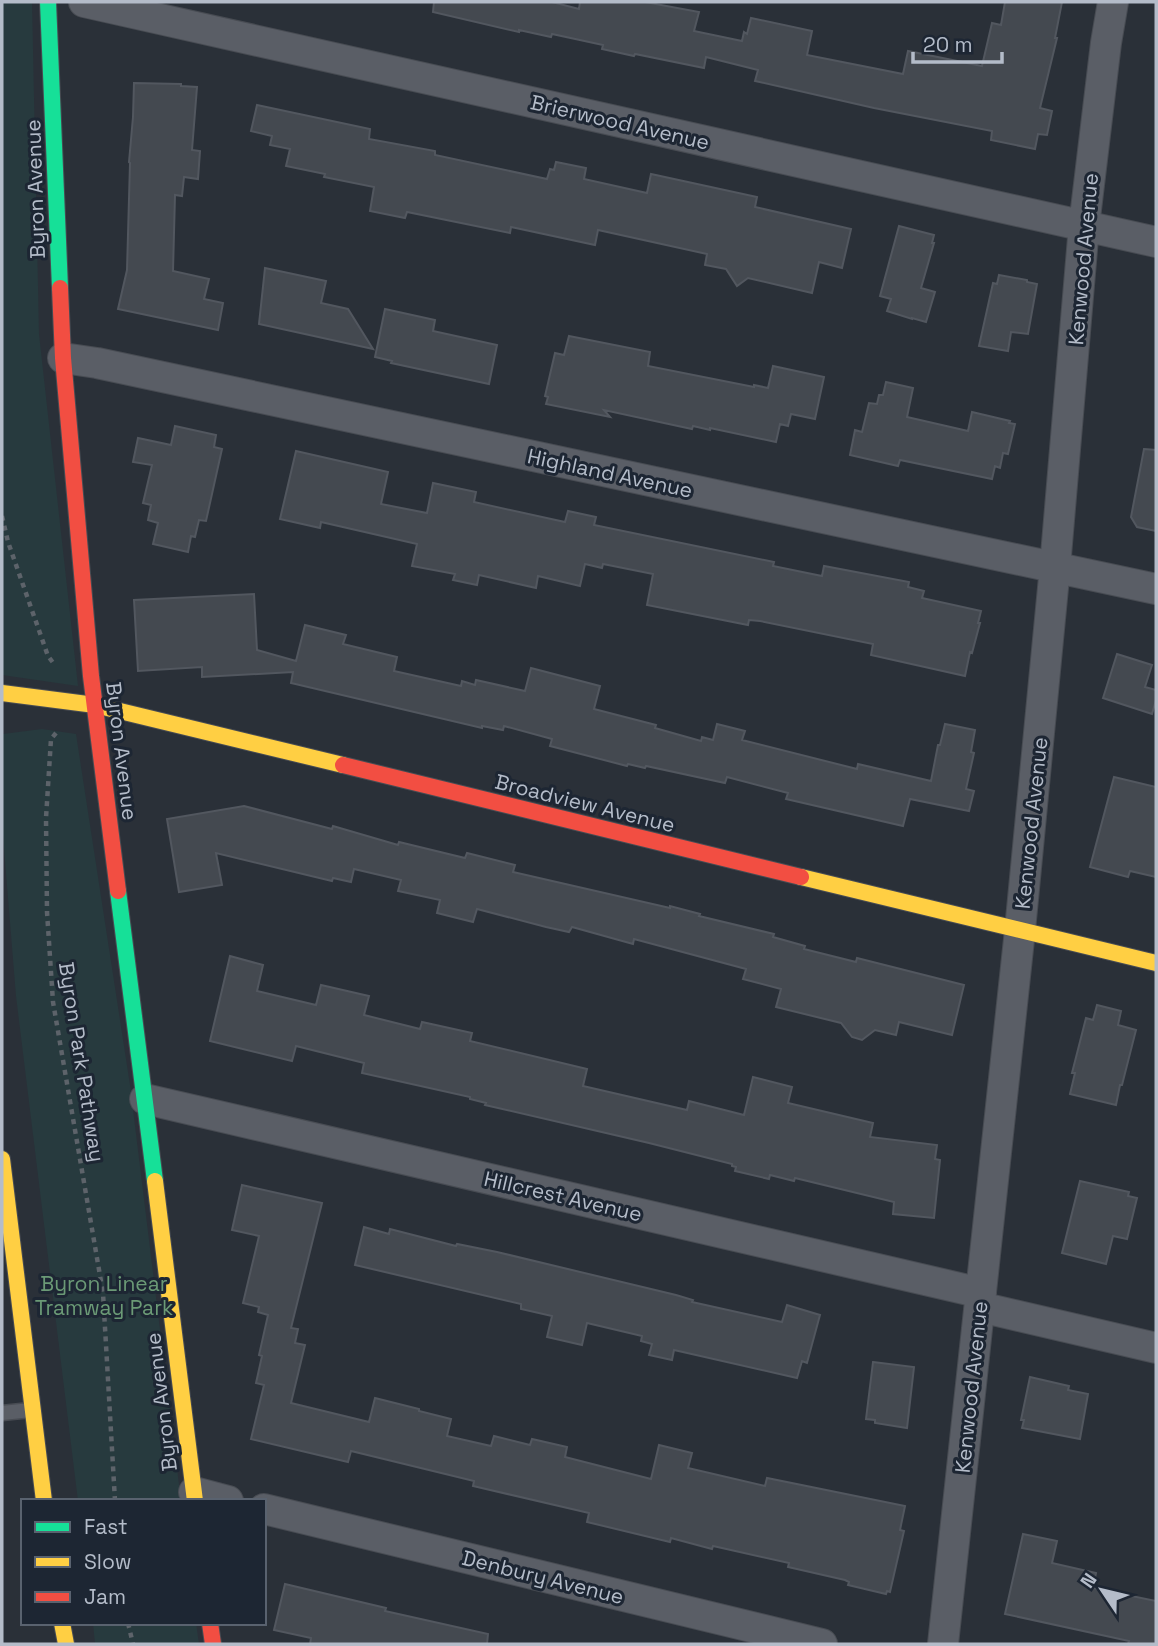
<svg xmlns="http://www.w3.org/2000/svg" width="1158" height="1646" viewBox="0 0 1158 1646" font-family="'Space Grotesk',sans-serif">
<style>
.green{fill:#273a3e}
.building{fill:#444950;stroke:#52575f;stroke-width:2}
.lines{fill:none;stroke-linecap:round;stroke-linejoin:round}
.lane-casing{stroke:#484c53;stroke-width:17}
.street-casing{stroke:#484c53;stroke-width:32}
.fast-casing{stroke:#484c53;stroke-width:18}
.slow-casing{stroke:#484c53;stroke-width:18}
.jam-casing{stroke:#484c53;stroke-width:18}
.path{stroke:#5d636a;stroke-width:4.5;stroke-dasharray:5 5;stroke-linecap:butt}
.lane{stroke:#5a5e66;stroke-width:14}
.street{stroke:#5a5e66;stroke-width:30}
.fast{stroke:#16e098;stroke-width:16}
.slow{stroke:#ffcf43;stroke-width:16}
.jam{stroke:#f24e42;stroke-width:16}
.labels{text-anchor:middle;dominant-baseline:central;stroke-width:6;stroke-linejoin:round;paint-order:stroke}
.street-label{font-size:21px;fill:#b4bcc9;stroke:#1d2633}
.park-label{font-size:21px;fill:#6b9a76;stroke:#1d2633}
</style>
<rect width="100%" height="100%" fill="#2a3038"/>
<!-- green -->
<path class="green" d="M2,2H32L39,334L78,686L2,675Z
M42,729L76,734L130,1085L181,1501H78L16,996L2,824V741L3,734Z
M93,1623H196L199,1644H95Z"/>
<!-- building -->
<path class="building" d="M434,2H552L579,9L580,2H645L699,12L694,31L742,41L744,32L747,34L751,18L812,31L807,55L903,74L908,51L982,66L992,23L1001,25L1005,2H1062L1055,38H1057L1040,108L1052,111L1047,135L1038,134L1035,149L991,140L992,131L874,108L755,81L758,70L706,57L704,68L635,54L634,56L602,49L603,45L552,34L551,37L519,30V32L433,12Z
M134,83L181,84V86L197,87L192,150L200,151L198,179L184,177L182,196L175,195L173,271L209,279L204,299L223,303L218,330L118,309L127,270L130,163L129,162L133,117Z
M257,105L370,129L369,139L435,151V155L547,179L550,169L554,170L556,162L586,168L584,179L647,193L651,174L757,197L755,207L851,229L842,268L819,262L812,293L748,278L737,286L726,269L705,265L707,254L598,230L595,245L511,227L510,233L407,212L405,218L370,211L374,187L324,177L325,174L286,166L290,149L270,145L272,136L251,131Z
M899,226L934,235L932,243H934L921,288L935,292L926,322L912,318V319L887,311L891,299L880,296Z
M265,268L326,281L321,303L348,309L373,349L259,324Z
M999,275L1027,280V282L1037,284L1028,334L1011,332L1008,351L979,346L993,283L997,284Z
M385,309L435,320L433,331L497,345L489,384L391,363L392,361L375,357Z
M569,336L650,352L648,366L754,387V385L768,388L773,366L824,377L815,419L791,414L788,426L780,424L776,442L710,428V430L693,426L692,429L604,410L610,417L546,404L548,397L545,396L555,353L564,355Z
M886,382L913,388L907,417L968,431L972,412L1010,421L1009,423L1015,424L1008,454L1003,453L1000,468L995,466L992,479L900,460L898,466L850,455L855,430L862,432L869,403L877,404L879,395H883Z
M175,426L216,435L214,447L222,449L206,521L199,520L195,537L191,536L188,552L153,544L158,523L148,520L151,505L143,503L152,465L133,462L138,438L171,445Z
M1144,449L1156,450V531L1137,527L1131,517Z
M296,451L388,472L381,504L427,513L433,483L476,492L474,502L565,522L568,511L596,517L594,525L774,562L773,566L822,576L824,566L909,582L908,587L924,591L922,598L981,611L978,623H980L972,653L970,652L965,676L871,655L873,644L760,621L749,620L748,625L647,605L653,574L603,564L602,568L585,564L580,586L538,576L536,588L479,575L477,585L453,580L455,574L412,566L417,544L321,522L320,528L280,519Z
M254,594L257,650L296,661L305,625L346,635L343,644L397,657L394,671L461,686L462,681L475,685L476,680L525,691L531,668L600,686L594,709L656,725L655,728L701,741L702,737L713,740L717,724L745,731L742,740L857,769L858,764L931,781L938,745H940L945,724L975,730L971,752L974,753L966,789L974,791L969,811L910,799L903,826L786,799L788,793L727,777L725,783L646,766L645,768L628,764L627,766L550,746L552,739L504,726L503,730L482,726V728L291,683L293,672L202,677V667L138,671L134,600Z
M1117,654L1152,665L1145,687L1156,690V700L1152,714L1103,698Z
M1114,777L1156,787V877L1130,871L1128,877L1090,867Z
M244,806L332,829L333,826L398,845L399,842L465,858L467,853L515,865L513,872L670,908V906L700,914L699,916L774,934L773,937L805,946L804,949L856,962L857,958L964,985L952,1035L899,1022L896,1035L875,1030L862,1040L852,1037L841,1023L776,1007L781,989L743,979L746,969L634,939L633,944L572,927L569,932L546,927L477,909L473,922L437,913L440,900L398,891L401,880L354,869L351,882L333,878L332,881L216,853L222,885L179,892L167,819Z
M230,956L263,965L257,991L316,1005L321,985L369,996L364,1015L420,1029L422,1022L472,1033L470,1041L587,1069L583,1086L687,1110L689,1101L744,1115L753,1077L792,1087L788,1103L873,1123L870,1137L937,1145L935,1159L940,1160L934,1218L893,1214L894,1202L795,1178L794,1181L770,1175L769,1179L735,1171L736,1167L732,1166V1164L649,1143L485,1105L486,1103L470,1099V1097L362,1073L364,1063L296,1046L292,1061L210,1041Z
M1097,1005L1121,1011L1118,1025L1136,1030L1122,1085H1120L1116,1105L1070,1094L1075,1073H1072L1086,1018L1093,1020Z
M1080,1181L1129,1192L1128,1196L1137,1198L1127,1239L1113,1236L1106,1264L1062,1253Z
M242,1185L322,1203L291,1328L298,1329L295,1343L305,1345L291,1403L369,1422L375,1398L419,1409V1411L451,1419L447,1436L491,1446L494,1436L530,1445L532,1439L567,1447L565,1457L651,1479L659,1445L692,1453L688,1468L765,1486L767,1478L905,1506L900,1530L904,1531L890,1592L887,1591L886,1594L848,1585L849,1582L845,1580L788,1567L789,1563L713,1546L712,1549L671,1538L670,1542L587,1522L589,1513L473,1486L474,1481L351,1451L348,1462L251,1439L264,1385L256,1383L262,1356L259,1355L268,1315L258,1312L259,1307L243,1303L259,1236L232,1230Z
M364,1227L389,1234L390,1229L456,1246L457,1244L497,1252L676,1295L693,1300L692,1302L782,1322L787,1305L820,1315L807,1363L802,1361L797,1378L674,1350L672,1360L649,1355L652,1344L641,1341L642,1336L587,1323L582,1345L547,1337L552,1316L521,1309V1304L355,1265Z
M873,1362L914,1367L907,1428L875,1423V1420L866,1419Z
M1030,1377L1069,1386L1068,1390L1088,1394L1080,1439L1022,1428L1024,1420H1021Z
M1023,1534L1057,1541L1052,1563L1096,1573L1093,1588L1156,1601V1644H1128L1129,1641L1005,1614Z
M285,1584L386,1608L385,1611L488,1634L487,1644H310L311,1638L274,1630Z"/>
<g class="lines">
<defs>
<path id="lane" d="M2,1413L31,1410"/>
<path id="street" d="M84,2L1156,242
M63,358L97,363L1156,589
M145,1099L981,1293
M980,1307L1156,1348
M194,1492L228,1501
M264,1509L822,1644
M943,1644L1020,930L1055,567L1084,226L1106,43L1113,2"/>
<path id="fast" d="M48,2L60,288
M118,891L155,1181"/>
<path id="slow" d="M2,693L95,705L343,765
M801,877L1156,963
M2,1159L44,1501
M155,1181L195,1501
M62,1623L66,1644"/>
<path id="jam" d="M60,288L63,358L91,676L118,891
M343,765L801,877
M210,1623L213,1644"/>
</defs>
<!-- lane casing -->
<use href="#lane" class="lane-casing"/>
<!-- street casing -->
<use href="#street" class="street-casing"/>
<!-- fast casing -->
<use href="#fast" class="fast-casing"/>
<!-- slow casing -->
<use href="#slow" class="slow-casing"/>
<!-- jam casing -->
<use href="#jam" class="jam-casing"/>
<!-- path -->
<path class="path" d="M2,516L8,542L48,656L54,664
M56,733L51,739L46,818L47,912L53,1002L103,1293L115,1501
M128,1623L133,1644"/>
<!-- lane -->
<use href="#lane" class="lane"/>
<!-- street -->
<use href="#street" class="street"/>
<!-- fast -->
<use href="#fast" class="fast"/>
<!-- slow -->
<use href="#slow" class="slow"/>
<!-- jam -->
<use href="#jam" class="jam"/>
</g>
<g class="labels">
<!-- street labels -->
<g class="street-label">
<text transform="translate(620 122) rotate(13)">Brierwood Avenue</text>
<text transform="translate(35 189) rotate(-92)">Byron Avenue</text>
<text transform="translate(1083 259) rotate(-85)">Kenwood Avenue</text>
<text transform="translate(610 473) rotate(12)">Highland Avenue</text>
<text transform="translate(122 751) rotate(83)">Byron Avenue</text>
<text transform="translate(585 803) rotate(14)">Broadview Avenue</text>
<text transform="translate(1031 823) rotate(-84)">Kenwood Avenue</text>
<text transform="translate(82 1062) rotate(81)">Byron Park Pathway</text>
<text transform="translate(563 1196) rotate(13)">Hillcrest Avenue</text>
<text transform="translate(971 1387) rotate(-84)">Kenwood Avenue</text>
<text transform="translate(161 1402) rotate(-97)">Byron Avenue</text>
<text transform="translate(543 1577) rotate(14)">Denbury Avenue</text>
</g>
<!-- park labels -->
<g class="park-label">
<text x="104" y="1283">Byron Linear<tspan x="104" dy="24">Tramway Park</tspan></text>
</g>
</g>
<!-- border -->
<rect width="1158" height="1646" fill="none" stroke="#b4bcc9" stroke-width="7"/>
<!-- legend -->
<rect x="21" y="1499" width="245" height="126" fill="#1d2633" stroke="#59626f" stroke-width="2"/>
<rect x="35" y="1522" width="35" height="10" fill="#16e098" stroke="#59626f" stroke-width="2"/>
<text x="84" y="1534" font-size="21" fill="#b4bcc9">Fast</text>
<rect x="35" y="1557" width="35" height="10" fill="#ffcf43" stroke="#59626f" stroke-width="2"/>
<text x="84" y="1569" font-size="21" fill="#b4bcc9">Slow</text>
<rect x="35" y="1592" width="35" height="10" fill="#f24e42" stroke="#59626f" stroke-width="2"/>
<text x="84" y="1604" font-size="21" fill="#b4bcc9">Jam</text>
<!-- north arrow -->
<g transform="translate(1102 1590) rotate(305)" stroke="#1d2633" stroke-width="5" paint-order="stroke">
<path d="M0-5L12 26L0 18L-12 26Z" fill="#b4bcc9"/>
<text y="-10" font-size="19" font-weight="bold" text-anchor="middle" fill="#b4bcc9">N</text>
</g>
<!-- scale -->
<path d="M913 52v10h89v-10" fill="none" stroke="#b4bcc9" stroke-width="3.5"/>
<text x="923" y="52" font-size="21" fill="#b4bcc9" stroke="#1d2633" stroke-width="5" paint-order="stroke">20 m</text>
</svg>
